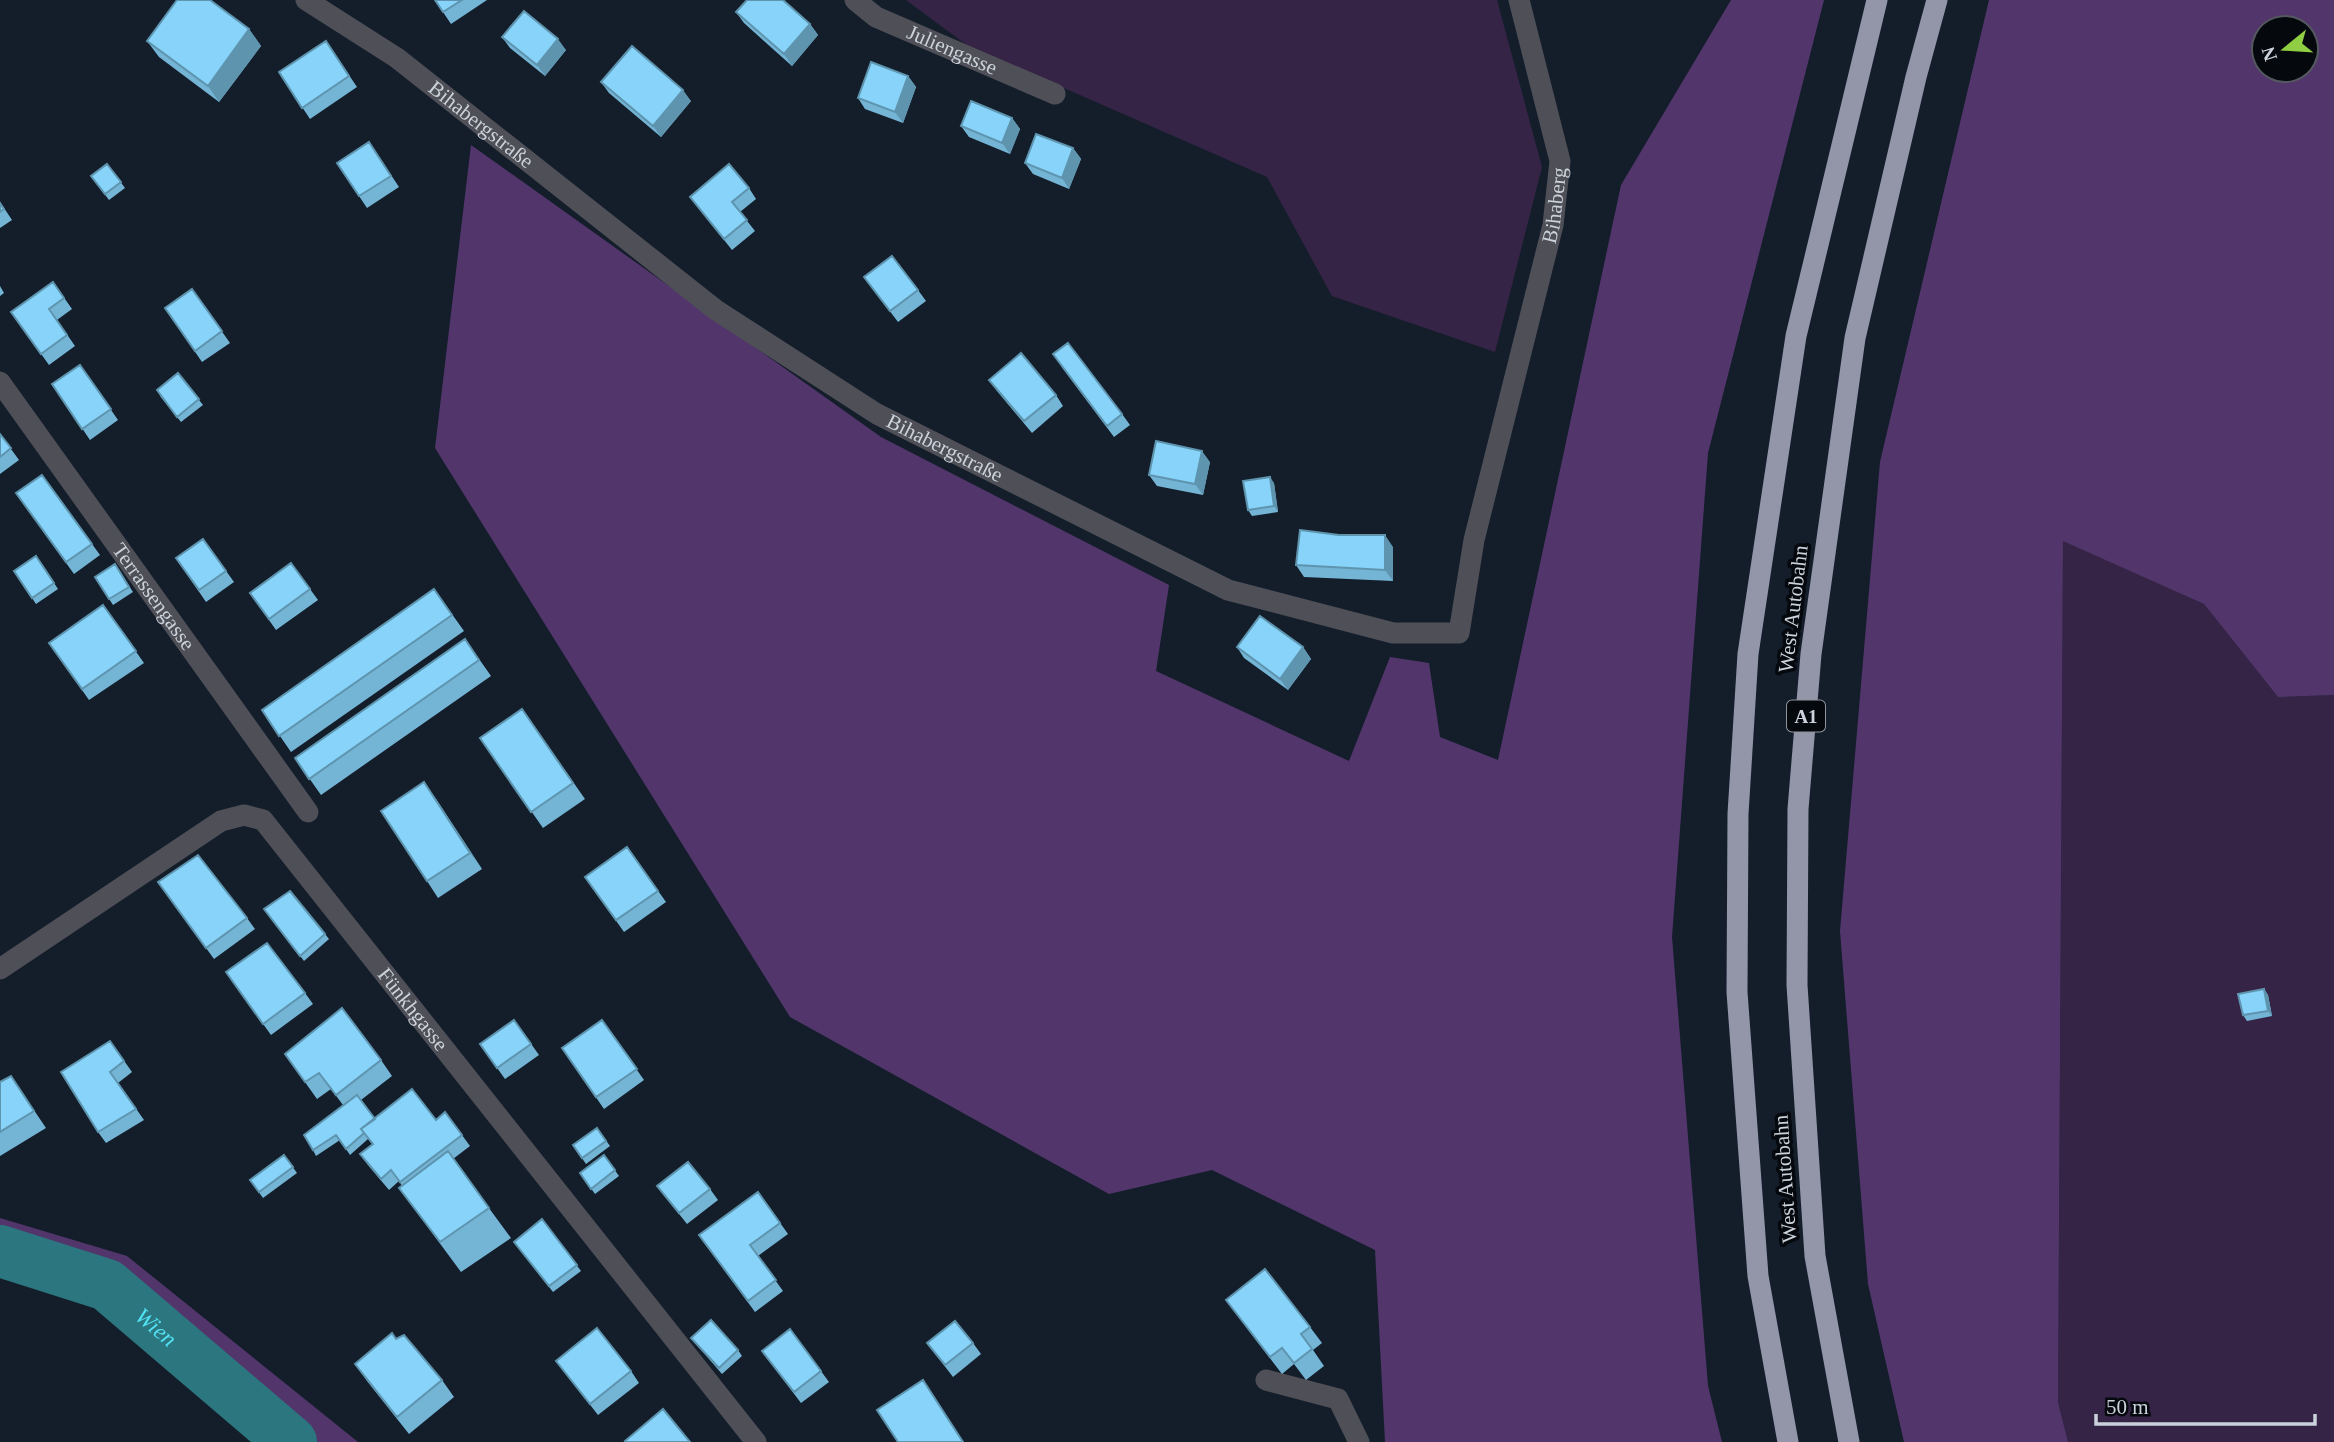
<svg xmlns="http://www.w3.org/2000/svg" width="2334" height="1442" viewBox="0 0 2334 1442" font-family="'Times New Roman',serif">
<style>
.green{fill:#362447}
.forest{fill:#52366b;fill-rule:evenodd}
.lines{fill:none;stroke-linecap:round;stroke-linejoin:round}
.river{stroke:#2b767f;stroke-width:52}
.street{stroke:#4f4f57;stroke-width:21}
.highway{stroke:#9395a9;stroke-width:21}
.wall{fill:#74b5d6}
.shaded-wall{fill:#5e94ae}
.building{fill:#87d3f9;stroke:#5e94ae;stroke-width:2}
.labels{text-anchor:middle;dominant-baseline:central;stroke-width:7;stroke-linejoin:round;paint-order:stroke}
.shield{fill:#05080d;stroke:#90959d;stroke-width:2}
.shield-label{font-size:19px;font-weight:bold;fill:#cbd2db}
.street-label{font-size:21px;fill:#cbd2db;stroke:#05080d}
.water-label{font-size:23px;font-style:italic;fill:#51e1f2;stroke:#05080d}
</style>
<rect width="100%" height="100%" fill="#141e2b"/>
<!-- green -->
<path class="green" d="M906,0H1497L1542,167L1495,352L1332,296L1267,177L968,46Z
M2063,540L2204,604L2278,697L2334,695V1442H2068L2058,1402Z"/>
<!-- forest -->
<path class="forest" d="M1731,0H1824L1708,453L1672,937L1708,1386L1722,1442H1385L1375,1250L1212,1170L1109,1194L790,1017L435,448L471,145L881,437L1169,585L1156,671L1349,761L1390,657L1429,663L1440,737L1498,760L1621,185Z
M1989,0H2334V695L2278,697L2204,604L2063,541L2058,1402L2068,1442H1904L1868,1284L1840,931L1880,462ZM2264,28H2306V70H2264Z
M0,1218L127,1256L358,1442H304L122,1284L0,1240Z"/>
<g class="lines">
<!-- river -->
<path class="river" id="s1" d="M0,1251L107,1285L291,1442"/>
<!-- street -->
<g class="street">
<path id="s2" d="M306,0L397,58L716,310L877,414L1228,590L1393,633H1459L1474,540L1553,225L1560,161L1519,0"/>
<path id="s3" d="M855,0L876,17L1055,94"/>
<path id="s4" d="M0,382L308,812"/>
<path id="s5" d="M0,969L221,821L244,815L263,820L756,1442"/>
<path d="M1266,1380L1338,1399L1359,1442"/>
</g>
<!-- highway -->
<path class="highway" d="M1788,1442L1758,1276L1737,992L1738,814L1748,654L1796,336L1877,0
M1849,1442L1815,1256L1797,985L1798,809L1811,654L1855,338L1916,77L1937,0"/>
</g>
<!-- wall -->
<path class="wall" d="M435,0H487L451,24Z
M736,12L810,24L818,35L792,66L744,23Z
M249,29L261,46L219,102L159,57L147,41Z
M502,37L566,50L545,76L510,48Z
M326,41L357,87L310,119L279,72Z
M908,76L916,87L903,123L865,109L858,98Z
M601,82L691,101L661,137L609,93Z
M1012,118L1020,129L1010,154L969,137L961,126Z
M369,142L399,187L367,208L337,163Z
M1073,148L1081,159L1069,189L1033,174L1025,163Z
M107,164L125,188L109,200L91,176Z
M749,188L756,199L740,212L755,231L732,250L690,197Z
M0,202L12,220L0,228Z
M864,277L918,290L926,301L898,322Z
M53,282L72,309L57,320L75,346L49,365L11,312Z
M0,286L4,293L0,296Z
M192,289L230,343L202,362L165,308Z
M80,365L118,420L90,440L52,384Z
M1061,366L1122,414L1130,425L1114,437Z
M178,373L203,405L181,422L160,396Z
M989,380L1056,395L1063,406L1032,433L997,391Z
M0,434L19,460L0,474Z
M1210,462L1203,495L1157,486L1149,475Z
M42,475L100,555L74,574L16,493Z
M1274,483L1278,512L1252,516L1248,510Z
M203,539L234,582L206,602L176,558Z
M1393,547V581L1304,577L1296,565Z
M36,556L58,589L36,604L14,571Z
M291,563L318,600L276,630L250,593Z
M115,564L133,592L113,605L95,577Z
M434,589L464,631L291,752L262,710Z
M103,605L144,663L89,700L49,643Z
M465,639L491,676L321,795L295,758Z
M1237,647H1303L1311,659L1288,690L1244,658Z
M522,709L585,799L543,828L480,738Z
M436,799L482,869L438,898L427,881Z
M627,847L666,902L624,932L585,877Z
M158,882L247,918L255,929L214,959Z
M264,909L325,934L329,939L304,961Z
M226,972L305,993L313,1004L271,1035Z
M2264,989L2268,995L2272,1016L2247,1021L2243,1015Z
M514,1020L539,1055L505,1079L480,1044Z
M602,1020L644,1080L604,1109L562,1048Z
M110,1041L132,1072L118,1083L144,1120L106,1143L98,1132Z
M285,1054L381,1060L392,1076L361,1100L375,1119L436,1120L445,1112L470,1146L453,1159L511,1238L461,1272L399,1188L402,1186L399,1181L389,1190L368,1165L360,1154L372,1144L368,1139L350,1155L340,1140L316,1156L313,1150L343,1105L331,1089L317,1099Z
M11,1076L46,1128L0,1156V1082Z
M597,1128L610,1146L586,1164L573,1145Z
M284,1155L297,1173L263,1198L250,1180Z
M604,1155L619,1176L595,1194L580,1173Z
M657,1186L710,1189L718,1200L687,1224Z
M758,1192L788,1234L758,1256L783,1291L755,1312L699,1235Z
M542,1219L581,1271L553,1292L514,1242Z
M1226,1300L1310,1327L1322,1343L1313,1350L1324,1366L1306,1380L1294,1364L1282,1374Z
M790,1329L829,1382L801,1403L770,1362Z
M691,1338L738,1350L742,1356L722,1374Z
M396,1339L442,1380L454,1397L409,1434L367,1381L355,1364Z
M927,1343H973L981,1354L953,1377Z
M556,1361L631,1371L639,1383L598,1415Z"/>
<!-- shaded-wall -->
<path class="shaded-wall" d="M810,24L818,35L792,66L784,54Z
M249,29L261,46L219,102L208,86Z
M558,39L566,50L545,76L537,65Z
M908,76L916,87L903,123L895,112Z
M683,90L691,101L661,137L653,126Z
M1012,118L1020,129L1010,154L1002,143Z
M1073,148L1081,159L1069,189L1062,178Z
M1202,451L1210,462L1203,495L1195,484Z
M1270,477L1274,483L1278,512L1274,506Z
M1385,535L1393,547V581L1385,570Z
M1303,647L1311,659L1288,690L1280,679Z
M424,782L436,799L482,869L470,853Z
M2264,989L2268,995L2272,1016L2268,1011Z"/>
<!-- building -->
<path class="building" d="M177,0H210L249,29L208,86L147,41Z
M435,0H462L443,12Z
M747,0H783L810,24L784,54L736,12Z
M524,11L558,39L537,65L502,37Z
M326,41L349,76L302,108L279,72Z
M632,46L683,90L653,126L601,82Z
M871,62L908,76L895,112L858,98Z
M971,101L1012,118L1002,143L961,126Z
M1036,134L1073,148L1062,178L1025,163Z
M369,142L391,176L359,196L337,163Z
M107,164L121,182L105,194L91,176Z
M729,164L749,188L732,202L747,220L724,239L690,197Z
M0,203L4,209L0,212Z
M892,256L918,290L890,311L864,277Z
M53,282L64,298L49,309L67,335L41,354L11,312Z
M192,289L222,331L195,351L165,308Z
M1068,343L1122,414L1107,426L1053,354Z
M1021,353L1056,395L1024,421L989,380Z
M80,365L111,409L82,429L52,384Z
M178,373L199,399L177,417L157,390Z
M0,434L11,448L0,457Z
M1156,441L1202,451L1195,484L1149,475Z
M42,475L92,544L66,562L16,493Z
M1270,477L1274,506L1248,510L1243,481Z
M1300,530L1339,535H1385V570L1296,565Z
M203,539L226,571L199,590L176,558Z
M36,556L54,583L32,598L14,571Z
M291,563L310,589L269,619L250,593Z
M115,564L129,587L109,599L95,577Z
M434,589L452,615L279,736L262,710Z
M103,605L136,651L82,689L49,643Z
M1260,616L1303,647L1280,679L1237,647Z
M465,639L479,660L309,779L295,758Z
M522,709L573,783L531,812L480,738Z
M424,782L470,853L427,881L381,811Z
M627,847L658,891L616,920L585,877Z
M198,855L247,918L206,948L158,882Z
M290,891L325,934L300,956L264,909Z
M267,943L305,993L263,1024L226,972Z
M2264,989L2268,1011L2243,1015L2238,994Z
M342,1008L381,1060L336,1095L319,1073L305,1082L285,1054Z
M514,1020L531,1044L497,1068L480,1044Z
M602,1020L637,1069L596,1097L562,1048Z
M110,1041L124,1061L110,1072L136,1109L98,1132L61,1072Z
M11,1076L34,1111L0,1132V1082Z
M412,1089L436,1120L445,1112L462,1135L400,1182L391,1170L381,1179L360,1154L373,1144L361,1129Z
M357,1095L375,1119L361,1129L364,1133L346,1149L336,1135L313,1150L304,1135Z
M597,1128L606,1141L582,1158L573,1145Z
M448,1151L489,1208L440,1242L399,1188Z
M284,1155L293,1167L259,1192L250,1180Z
M604,1155L615,1170L591,1189L580,1173Z
M688,1162L710,1189L679,1213L657,1186Z
M758,1192L780,1223L750,1245L776,1280L748,1301L699,1235Z
M542,1219L577,1265L549,1286L514,1242Z
M1265,1269L1310,1327L1301,1334L1312,1349L1294,1363L1282,1348L1270,1357L1226,1300Z
M711,1320L738,1350L719,1368L691,1338Z
M955,1321L973,1343L945,1365L927,1343Z
M597,1328L631,1371L590,1404L556,1361Z
M790,1329L821,1371L794,1392L762,1351Z
M392,1333L396,1339L404,1335L442,1380L397,1417L355,1364Z
M923,1380L963,1442H898L877,1410Z
M663,1409L690,1442H626L625,1441Z"/>
<g class="labels">
<!-- shield labels -->
<rect class="shield" x="1787" y="700.5" width="38" height="31" rx="5"/>
<g class="shield-label">
<text x="1806" y="716">A1</text>
</g>
<!-- street labels -->
<g class="street-label">
<text stroke="none"><textPath href="#s3" startOffset="110">Juliengasse</textPath></text>
<text stroke="none"><textPath href="#s2" startOffset="215">Bihabergstraße</textPath></text>
<text stroke="none"><textPath href="#s2" startOffset="1774">Bihaberg</textPath></text>
<text stroke="none"><textPath href="#s2" startOffset="782">Bihabergstraße</textPath></text>
<text stroke="none"><textPath href="#s4" startOffset="264">Terrassengasse</textPath></text>
<text transform="translate(1793 609) rotate(-83)">West Autobahn</text>
<text stroke="none"><textPath href="#s5" startOffset="551">Fünkhgasse</textPath></text>
<text transform="translate(1785 1179) rotate(-94)">West Autobahn</text>
</g>
<!-- water labels -->
<g class="water-label">
<text stroke="none"><textPath href="#s1" startOffset="177">Wien</textPath></text>
</g>
</g>
<!-- north arrow -->
<g transform="translate(2285 49) rotate(252)"><circle r="33" fill="#05080d" stroke="#54595f" stroke-width="2"/>
<path d="M0-5L12 26L0 18L-12 26Z" fill="#8fcd42"/>
<text y="-10" font-size="19" font-weight="bold" text-anchor="middle" fill="#cbd2db">N</text>
</g>
<!-- scale -->
<path d="M2096 1414v10h219v-10" fill="none" stroke="#cbd2db" stroke-width="3.5"/>
<text x="2106" y="1414" font-size="21" fill="#cbd2db" stroke="#05080d" stroke-width="5" paint-order="stroke">50 m</text>
</svg>
